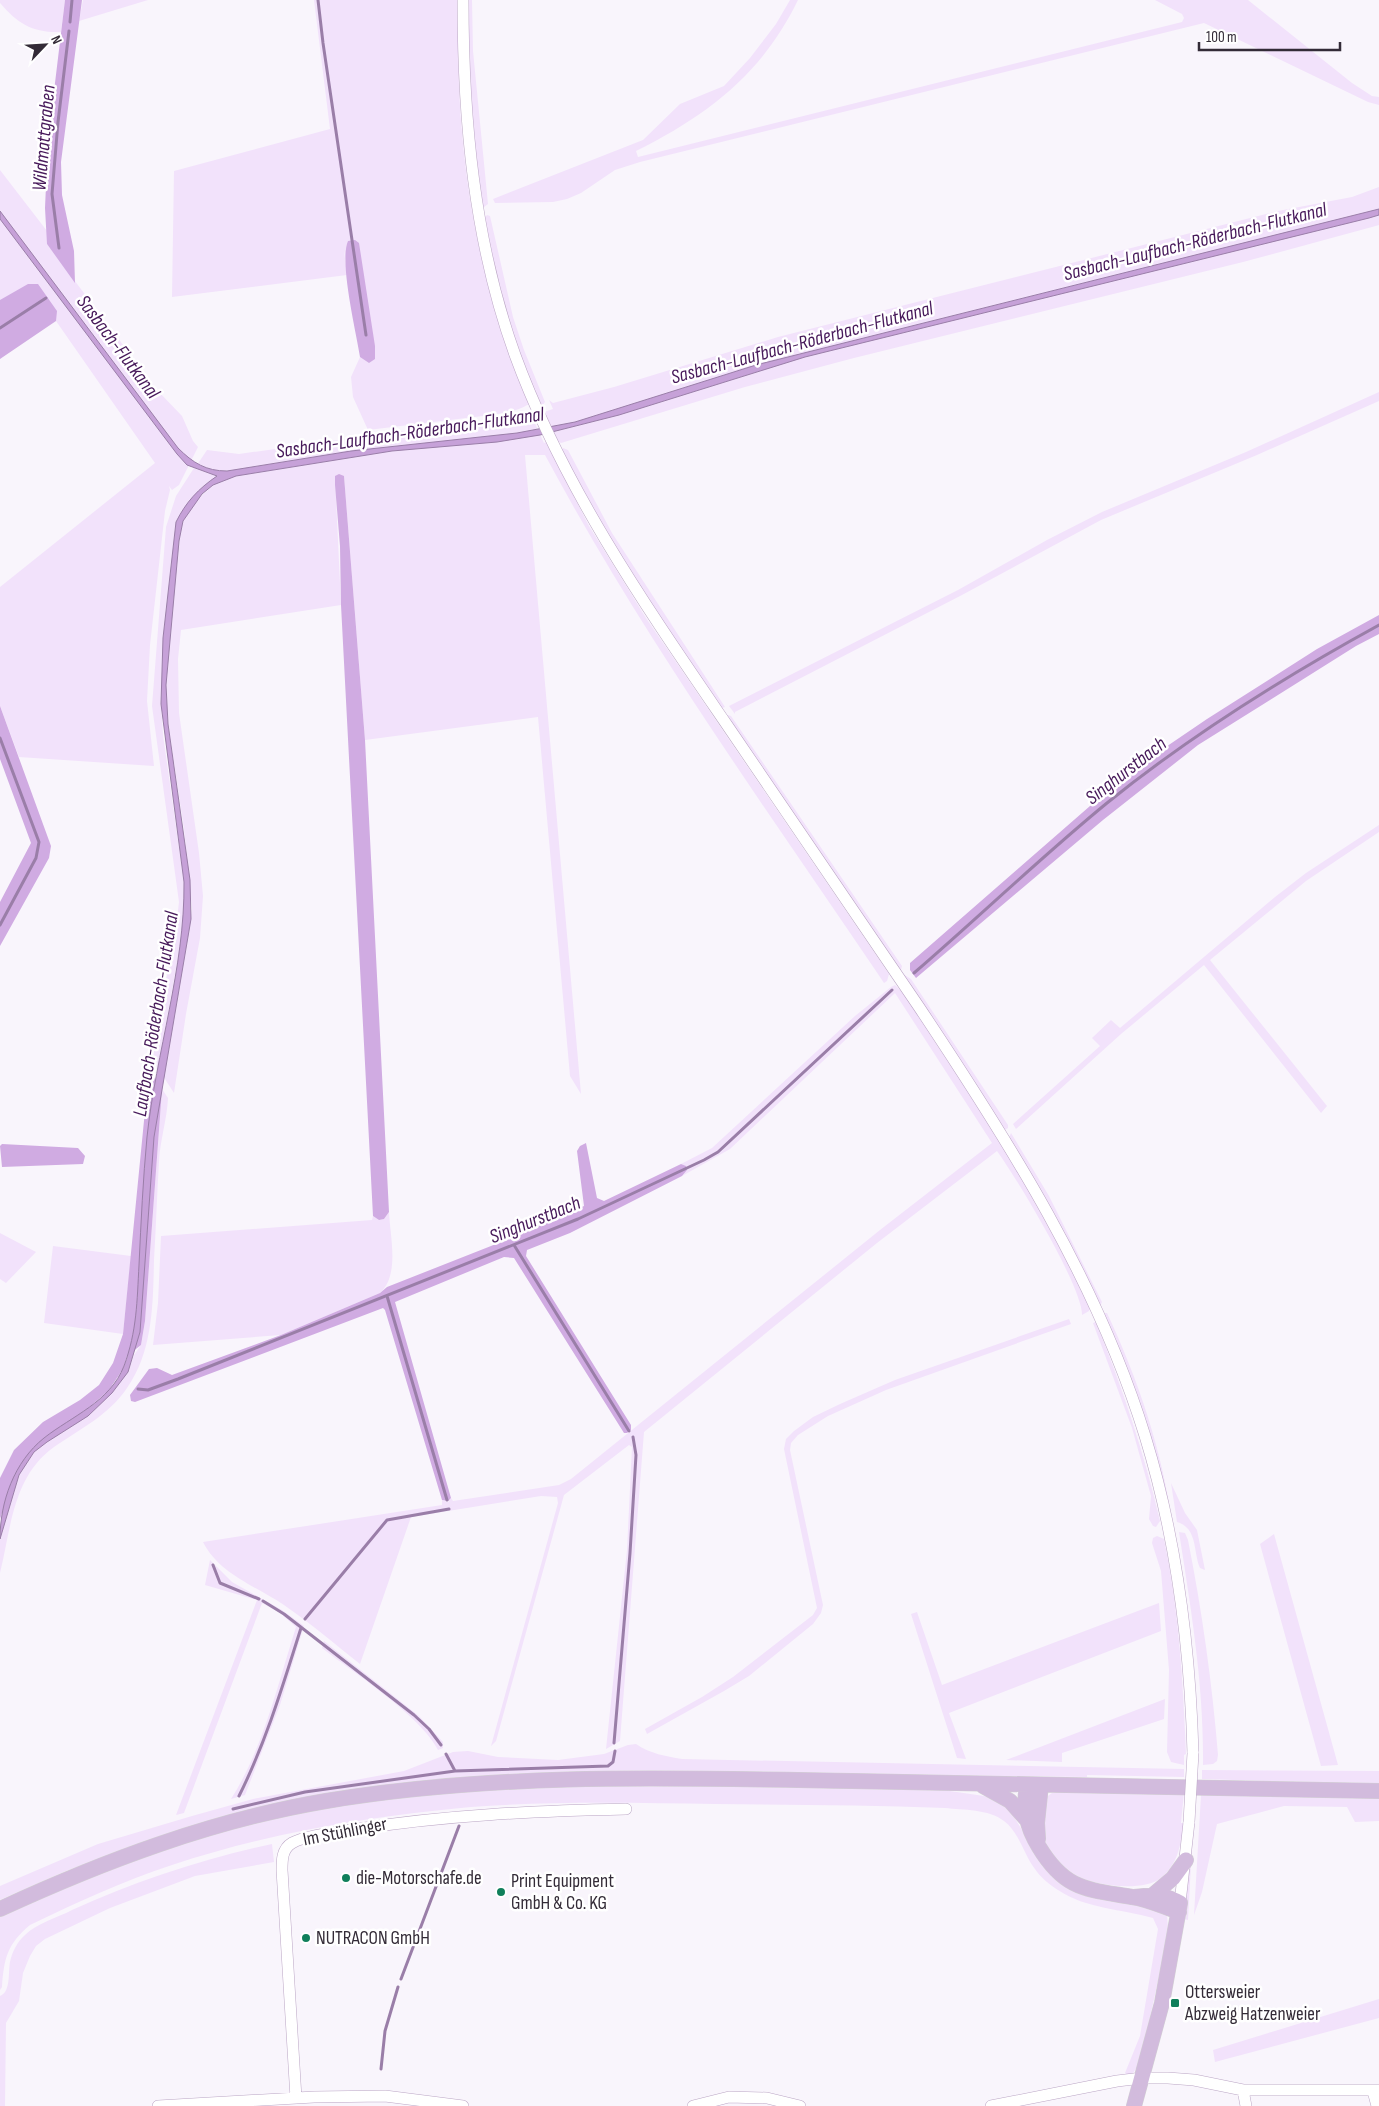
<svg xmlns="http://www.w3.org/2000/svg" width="1379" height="2106" viewBox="0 0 1379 2106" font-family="'Sofia Sans Condensed',sans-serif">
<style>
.green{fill:#f2e2fb}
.forest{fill:#d0abe2}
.water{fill:#c6a1d8;stroke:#9a7ea8}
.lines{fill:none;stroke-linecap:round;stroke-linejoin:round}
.stream{stroke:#9a7ea8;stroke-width:3}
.minor-casing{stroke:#bba6c5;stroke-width:12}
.major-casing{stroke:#d2d0d3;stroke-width:16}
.minor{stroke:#fff;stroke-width:11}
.major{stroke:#d2bbdd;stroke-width:15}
.minor-bridge-casing{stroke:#bba6c5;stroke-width:12;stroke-linecap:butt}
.minor-bridge{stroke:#fff;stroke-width:11}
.poi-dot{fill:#107f5b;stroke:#fff;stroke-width:2}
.labels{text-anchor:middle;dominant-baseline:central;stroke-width:5;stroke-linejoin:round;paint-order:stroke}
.street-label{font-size:19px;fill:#332b37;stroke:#fff}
.poi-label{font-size:19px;fill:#332b37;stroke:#fff;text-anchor:start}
.water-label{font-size:20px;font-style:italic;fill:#47195a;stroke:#fff}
</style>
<rect width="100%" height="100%" fill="#f9f5fc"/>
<!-- green -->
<path class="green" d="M0,0H65L61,32C33,33 18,24 0,3Z
M83,0H148L79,21Z
M314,0H458C458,44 458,88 462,133C470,226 492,318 529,404C518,411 504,413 491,415L368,430L353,397L351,377L360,357L369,363L344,250L347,275L172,297L174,171L330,129Z
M466,0H472L473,51L488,204L484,207L480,205L475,170Z
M790,0H798C762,74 708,115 636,151L638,157L1182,22L1184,18L1182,14L1155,0H1248L1352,83L1372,96L1379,97V105L1368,102L1204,23L640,162L615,170L581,193L567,199L553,202L495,203L493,199L643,140L680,104L724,86L750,58L776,24Z
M0,170L47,231V244L157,390L182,416L193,441L198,447L179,485L172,490L169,486L170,490L165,511L150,645L147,701L154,766L19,757L0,706V587L155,463L56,321V311L0,300Z
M1379,187V209L1362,214L756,365L575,422L550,427L544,412L553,409L549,400L553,403L614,387L778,337L1278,211L1352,197Z
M487,215L490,216L513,317L524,350L545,402L542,406L538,405L501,298L484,218Z
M1379,215V225L1372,227L1243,262L854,358L745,387L561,443L557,441L553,432L619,415L805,357Z
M1379,392V401L1257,455L1101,520L962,595L735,712V714L729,706L958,590L1047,540L1102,512L1246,452Z
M532,412L533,414L531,415L544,443L546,442L589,526L646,618L889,974L887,981L884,983L878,974C763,804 642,636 545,455H525L581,1094L570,1076L538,717L365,740L344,476H335L341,605L181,630L178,659L179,713L199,853L203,896L200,938L186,1014L174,1093L163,1076L192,909L184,829L168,724L166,683L179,541L183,521L192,505L213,485L229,477L227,471H218L197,465L207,450L239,454L395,432L475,423Z
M563,448L568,450L612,533L725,707L719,709L632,578L561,451Z
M194,468L218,476L203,486L176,522L163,638L161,702L163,735L184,882V910L182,936L158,1068L151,1058L148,1035L172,960L179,902L152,706L166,527L176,496Z
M728,715L731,716L902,966L901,970H898L727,716Z
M1379,825V832L1306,881L1210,960L1327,1106L1321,1113L1204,965L1121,1034L1016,1129L1013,1124L1100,1046L1092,1038L1111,1020L1120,1028L1275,897L1306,873Z
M903,974L911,979L1008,1125V1128L1005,1130H1003Z
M895,985C909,997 928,1032 939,1048C995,1131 1047,1217 1090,1308L1089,1311L1082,1315C1083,1288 1016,1177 997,1151L877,1243L644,1432L620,1741L606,1749L627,1550L632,1447L629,1445L564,1495L496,1741L491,1746L558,1503L557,1497L541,1496L411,1517L360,1664C335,1644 310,1623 284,1605C256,1586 219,1574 203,1542L442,1505V1500L448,1502L451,1498L453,1501L559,1485L571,1479L880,1230L992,1143L895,993L730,1149L682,1176L687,1170L686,1166L681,1164L712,1148L855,1016L891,987Z
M162,1089L168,1098C167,1120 160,1140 159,1162C157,1194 156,1227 154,1260C153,1304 153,1351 127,1388C109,1415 80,1429 54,1447C13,1476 11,1528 0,1573V1539L19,1475L34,1452L128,1372L134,1355L141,1345L145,1321Z
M1011,1133L1049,1196L1102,1302L1100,1306L1008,1140Z
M389,1212C390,1236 400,1275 380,1293L281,1335L153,1345L158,1303L161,1236L372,1220L373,1216L379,1220L384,1219Z
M0,1233L36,1252L6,1283L0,1279Z
M53,1246L131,1256L123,1334L44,1323Z
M1105,1313H1107C1138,1379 1162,1450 1172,1522L1103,1317Z
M1069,1319L1071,1324L886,1390L828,1416L798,1435L791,1443L790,1450L823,1605L821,1613L813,1624L749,1676L724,1691L647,1734L645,1729L702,1697L733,1677L813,1615L817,1608L784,1449L786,1439L794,1431L813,1417L840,1404L895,1380Z
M1096,1322C1122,1387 1144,1452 1160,1521L1156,1527L1153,1526L1149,1519L1151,1496L1132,1428L1093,1323Z
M1171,1483L1185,1513L1197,1530L1205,1570L1200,1568C1193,1552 1198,1528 1177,1522Z
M1179,1532L1185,1533L1188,1540C1202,1611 1212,1682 1218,1755L1217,1761L1213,1764L1203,1765C1204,1686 1191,1609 1179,1532Z
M1274,1534L1338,1765L1321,1766L1260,1544Z
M1157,1536L1164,1539C1179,1610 1183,1682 1186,1754L1184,1755V1765L1171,1762L1167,1752L1169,1670L1161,1571L1152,1543L1153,1538Z
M210,1560L232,1582L282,1610L304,1626L280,1705L245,1795L231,1799C263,1749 278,1684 296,1627L280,1613L262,1603L184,1813L176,1815L257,1600L205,1585Z
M1159,1603L1161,1631L949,1713L966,1759L957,1758L911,1614L917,1612L942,1685Z
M324,1641L419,1716L443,1742V1748L438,1750C422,1717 353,1672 322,1648Z
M1165,1699L1164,1719L1062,1753V1762L1006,1760Z
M636,1744C651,1754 665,1756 682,1759L1184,1769V1777L1087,1775V1777L1015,1776L416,1782L127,1849L66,1871L0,1900V1886L98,1844L192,1816L253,1799L404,1771L453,1752L468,1751L498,1757L558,1760L604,1754L628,1745Z
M1202,1770L1379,1771V1785L1202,1779Z
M580,1784L943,1790L984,1796L997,1800L1009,1809L1046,1868L1136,1901L1167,1915L1168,1928L1162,1963L1140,2063L1133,2073L1128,2075L1125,2073L1140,2036L1158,1929L1153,1918C1122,1909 1086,1909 1058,1890C1050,1885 1040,1877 1035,1869C1024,1855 1019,1832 1004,1821C989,1809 963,1810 945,1808C868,1805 791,1805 715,1804C634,1803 552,1801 471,1807C370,1816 268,1833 172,1865C123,1881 76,1903 30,1925C7,1944 4,1959 2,1987L0,1990V1917L120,1863L226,1830L295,1813L417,1794Z
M1061,1791L1184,1792L1181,1823H1184C1181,1843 1178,1865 1161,1878C1144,1892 1095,1886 1076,1876C1063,1870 1045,1852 1042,1836C1040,1825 1044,1810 1045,1798L1052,1793Z
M1201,1795L1379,1798V1821L1355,1822L1347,1807L1284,1806L1217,1824L1202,1892L1194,1915Z
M1193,1827L1188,1920L1184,1919Z
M272,1844L274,1862L195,1876L110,1908L45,1939L36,1946L30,1956L23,1973L19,2001L6,2023L5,2106H0V1996C11,1992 8,1972 10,1962C12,1952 17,1942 25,1935C37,1923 57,1918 72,1910C136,1881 203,1859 272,1844Z
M1379,1999V2018L1215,2062L1213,2050Z"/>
<!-- forest -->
<path class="forest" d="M65,0H82L61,162L62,195L74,251L75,283L47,244L45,208L48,141Z
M355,240L359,243L375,346V359L369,363L360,357C356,331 339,262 348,241Z
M28,284H38L57,311L56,321L0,359V300Z
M339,474L344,476L365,740L389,1212L384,1219L379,1220L373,1216L341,605L340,546L335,485V476Z
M1379,615V634L1356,646L1198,745L1103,820L916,978L910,970V963L1129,772L1207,719L1317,649Z
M0,706L51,846L49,858L0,946V902L31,843L0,759Z
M149,1070L162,1089L145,1321L141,1345L127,1356L123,1369L109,1390L86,1410L44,1438L15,1474L0,1519V1478L14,1450L43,1422L80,1400L99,1385L113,1363L123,1334Z
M586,1143L597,1198L604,1201L681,1164L686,1166L687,1170L682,1176L570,1233L527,1250L526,1256L631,1425V1430L627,1433H624L514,1258L504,1257L395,1302L451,1498L448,1501L442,1500L385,1310L383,1308L135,1402L131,1401L130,1395L149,1369L157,1368L172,1375L281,1335L380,1293L387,1287L491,1246L584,1206L577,1151L580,1146Z
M2,1144L78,1148L85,1156L83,1164L2,1167L0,1146Z"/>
<!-- water -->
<path class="water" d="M1379,209V215L1369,218L805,357L619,415L540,435L497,442L392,451L236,476L213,485L202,494L183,521L179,541L166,685L168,724L190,880L191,919L154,1137L140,1332L128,1372L112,1393L88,1416L47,1442L34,1452L19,1475L0,1539C0,1502 14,1462 44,1438C72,1416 110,1402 124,1366C137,1331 137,1301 139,1265C141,1222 143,1179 147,1137C156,1052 185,968 184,882L161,704L163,638L176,522C186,502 198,489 217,476L187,465L177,454L0,219V211L178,448C193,463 206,471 227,471L351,451L517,433L575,422L756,365Z"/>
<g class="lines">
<!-- stream -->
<path class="stream" d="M318,0L323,43L366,335
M70,22L72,0
M59,248L52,194L58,122L69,31
M0,328L46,298
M0,738L39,842L36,858L0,925
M914,973C979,917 1041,857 1107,803C1191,735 1284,677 1379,625
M514,1245L629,1431
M387,1296L447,1500
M138,1389L148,1390L178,1379L578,1219L704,1160L718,1152L892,990
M213,1565L220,1583L259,1599
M263,1601L284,1614L414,1715L429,1729L441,1745
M305,1619L387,1520L449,1509
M614,1743L630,1553L636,1455L633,1437
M446,1754L455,1771
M239,1796C266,1742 283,1685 301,1628
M233,1809L305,1792L455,1771L608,1766L613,1762L615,1751
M401,1979L459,1826
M381,2069L385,2031L398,1987"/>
<defs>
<path id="minor" d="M463,0C463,120 474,241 515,355C564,489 647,608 727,725C792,819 856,913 919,1007C1009,1142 1097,1280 1145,1436C1177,1540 1190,1645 1193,1753
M1180,1903L1189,1822
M1243,2090L1246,2106
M1373,2091L1377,2106
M296,2098L282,1870C282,1860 282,1849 292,1843C306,1835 341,1831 358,1829C447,1815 536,1811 626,1809
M158,2106L314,2097L385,2096L463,2106
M693,2106L729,2097L767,2098L800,2106
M991,2106L1117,2081L1142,2078H1168L1194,2080L1243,2090H1379"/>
<path id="major" d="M1027,1785C1023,1809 1026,1826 1039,1847C1065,1890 1086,1889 1132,1897C1148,1899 1164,1907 1179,1912
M983,1786L1010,1801L1026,1819
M1038,1839L1037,1823L1041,1785
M1154,1894L1173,1878L1186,1860
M1134,1897C1151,1895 1165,1894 1180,1903L1162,2003L1134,2106
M0,1909C104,1861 213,1820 326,1801C500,1772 676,1778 852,1781C1028,1784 1203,1788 1379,1791"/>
</defs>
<!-- minor casing -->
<use href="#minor" class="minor-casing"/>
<!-- major casing -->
<use href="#major" class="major-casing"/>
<!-- minor -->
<use href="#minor" class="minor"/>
<!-- major -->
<use href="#major" class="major"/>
<defs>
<path id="minor-bridge" d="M1189,1822L1193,1753"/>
</defs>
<!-- minor-bridge casing -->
<use href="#minor-bridge" class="minor-bridge-casing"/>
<!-- minor-bridge -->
<use href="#minor-bridge" class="minor-bridge"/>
</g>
<!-- markers -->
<g class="poi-dot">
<circle cx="346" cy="1878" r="5"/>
<circle cx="501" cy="1892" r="5"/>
<circle cx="306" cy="1938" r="5"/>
<rect x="1170" y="1998" width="10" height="10" rx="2.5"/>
</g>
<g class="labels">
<!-- street labels -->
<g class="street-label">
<text transform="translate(345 1832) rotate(-11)">Im Stühlinger</text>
</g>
<!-- poi labels -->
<g class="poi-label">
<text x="356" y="1878">die-Motorschafe.de</text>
<text x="511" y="1881">Print Equipment<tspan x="511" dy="22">GmbH &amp; Co. KG</tspan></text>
<text x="316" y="1938">NUTRACON GmbH</text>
<text x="1185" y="1992">Ottersweier<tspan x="1185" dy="22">Abzweig Hatzenweier</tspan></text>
</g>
<!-- water labels -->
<g class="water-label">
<text transform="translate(44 138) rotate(-85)">Wildmattgraben</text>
<text transform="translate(1195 242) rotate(-14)">Sasbach-Laufbach-Röderbach-Flutkanal</text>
<text transform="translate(802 343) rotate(-15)">Sasbach-Laufbach-Röderbach-Flutkanal</text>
<text transform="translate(118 347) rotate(53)">Sasbach-Flutkanal</text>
<text transform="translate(410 433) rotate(-8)">Sasbach-Laufbach-Röderbach-Flutkanal</text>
<text transform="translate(1126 771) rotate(-38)">Singhurstbach</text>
<text transform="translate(156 1014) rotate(-81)">Laufbach-Röderbach-Flutkanal</text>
<text transform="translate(535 1220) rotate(-22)">Singhurstbach</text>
</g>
</g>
<!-- north arrow -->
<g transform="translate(45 45) rotate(65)" stroke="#ffffff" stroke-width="4" paint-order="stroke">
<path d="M0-4L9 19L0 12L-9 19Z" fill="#332b37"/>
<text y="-8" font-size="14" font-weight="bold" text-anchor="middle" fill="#332b37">N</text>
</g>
<!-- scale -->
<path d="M1199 42v8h141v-8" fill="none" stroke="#332b37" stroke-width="2.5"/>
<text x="1206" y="42" font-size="15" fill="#332b37" stroke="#ffffff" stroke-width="4" paint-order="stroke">100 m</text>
</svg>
